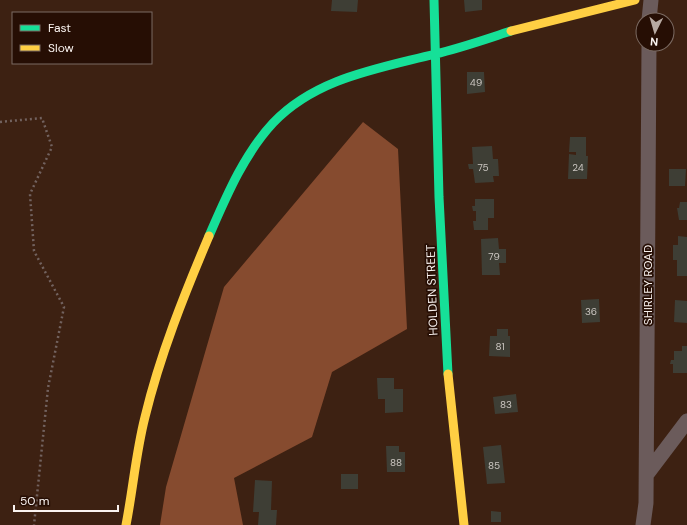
<svg xmlns="http://www.w3.org/2000/svg" width="687" height="525" viewBox="0 0 687 525" font-family="'DM Sans',sans-serif">
<style>
.forest{fill:#864b2f}
.building{fill:#3e3e35}
.lines{fill:none;stroke-linecap:round;stroke-linejoin:round}
.path{stroke:#72625f;stroke-width:2.5;stroke-dasharray:2 3;stroke-linecap:butt}
.street{stroke:#6b5b5b;stroke-width:15}
.fast{stroke:#16e098;stroke-width:9}
.slow{stroke:#ffcf43;stroke-width:9}
.labels{text-anchor:middle;dominant-baseline:central;stroke-width:3.5;stroke-linejoin:round;paint-order:stroke}
.number-label{font-size:10px;fill:#cbc6c1}
.street-label{font-size:12px;fill:#faf3f0;stroke:#260e04}
</style>
<rect width="100%" height="100%" fill="#3d2112"/>
<!-- forest -->
<path class="forest" d="M363,122L398,149L407,329L332,372L312,437L234,478L243,525H160L166,487L224,287Z"/>
<!-- building -->
<path class="building" d="M332,0H358L357,12L331,11Z
M464,0H482V10L465,12Z
M467,72H484L485,92L467,94Z
M570,137H586V156H588L587,179H568L569,154L576,155V152H569Z
M492,146L493,159H498L499,176H493L494,182L475,183L473,169H469L468,164H473L472,147Z
M669,169H686L685,186H669Z
M475,199H494V218H488V230H474L473,221H476V211H473L472,206H475Z
M680,202H687V220H679L677,208H679Z
M678,236L687,237V276H677V260H673V245H678Z
M498,238L499,249H506V263H499L500,275H482L481,239Z
M599,299L600,322L582,323L581,300Z
M675,300L687,301V323L674,322Z
M497,329H508V336H510V357L489,356L490,336H497Z
M682,346H687V373H673V364H670L671,360H674V351H682Z
M377,378H394V389H403V412L385,413V399H378Z
M516,394L518,412L495,414L493,397Z
M501,445L505,483L487,484L483,447Z
M386,446H399V452H405V472H387Z
M341,474H358V489H341Z
M255,480L272,481L271,510H277L276,525H258L259,512H253Z
M491,511L501,512V522H491Z"/>
<g class="lines">
<!-- path -->
<path class="path" d="M0,122L42,118L52,147L30,194L34,251L64,307L48,388L34,525"/>
<!-- street -->
<path class="street" d="M649,20L651,0
M647,474L687,421
M643,525L646,503L649,44"/>
<!-- fast -->
<path class="fast" d="M434,0L439,197L448,374
M209,236C226,197 244,154 273,123C316,78 377,69 435,54C461,48 486,39 511,31"/>
<!-- slow -->
<path class="slow" d="M511,31L635,0
M448,374L464,525
M126,525C133,489 136,452 145,417C160,355 184,295 209,236"/>
</g>
<g class="labels">
<!-- number labels -->
<g class="number-label">
<text x="476" y="82">49</text>
<text x="483" y="167">75</text>
<text x="578" y="167">24</text>
<text x="494" y="256">79</text>
<text x="591" y="311">36</text>
<text x="500" y="346">81</text>
<text x="506" y="404">83</text>
<text x="396" y="462">88</text>
<text x="494" y="465">85</text>
</g>
<!-- street labels -->
<g class="street-label">
<text transform="translate(648 285) rotate(-90)">SHIRLEY ROAD</text>
<text transform="translate(432 290) rotate(-92)">HOLDEN STREET</text>
</g>
</g>
<!-- legend -->
<rect x="12" y="12" width="140" height="52" fill="#260e04" stroke="#7b6a62"/>
<rect x="20" y="25" width="20" height="6" fill="#16e098" stroke="#7b6a62"/>
<text x="48" y="32" font-size="12" fill="#faf3f0">Fast</text>
<rect x="20" y="45" width="20" height="6" fill="#ffcf43" stroke="#7b6a62"/>
<text x="48" y="52" font-size="12" fill="#faf3f0">Slow</text>
<!-- north arrow -->
<g transform="translate(655 32) rotate(185)"><circle r="19" fill="#260e04" stroke="#7b6a62"/>
<path d="M0-3L7 15L0 10L-7 15Z" fill="#b8aaa2"/>
<text y="-6" font-size="11" font-weight="bold" text-anchor="middle" fill="#faf3f0">N</text>
</g>
<!-- scale -->
<path d="M14 505v6h104v-6" fill="none" stroke="#faf3f0" stroke-width="2"/>
<text x="20" y="505" font-size="12" fill="#faf3f0" stroke="#260e04" stroke-width="3" paint-order="stroke">50 m</text>
</svg>
